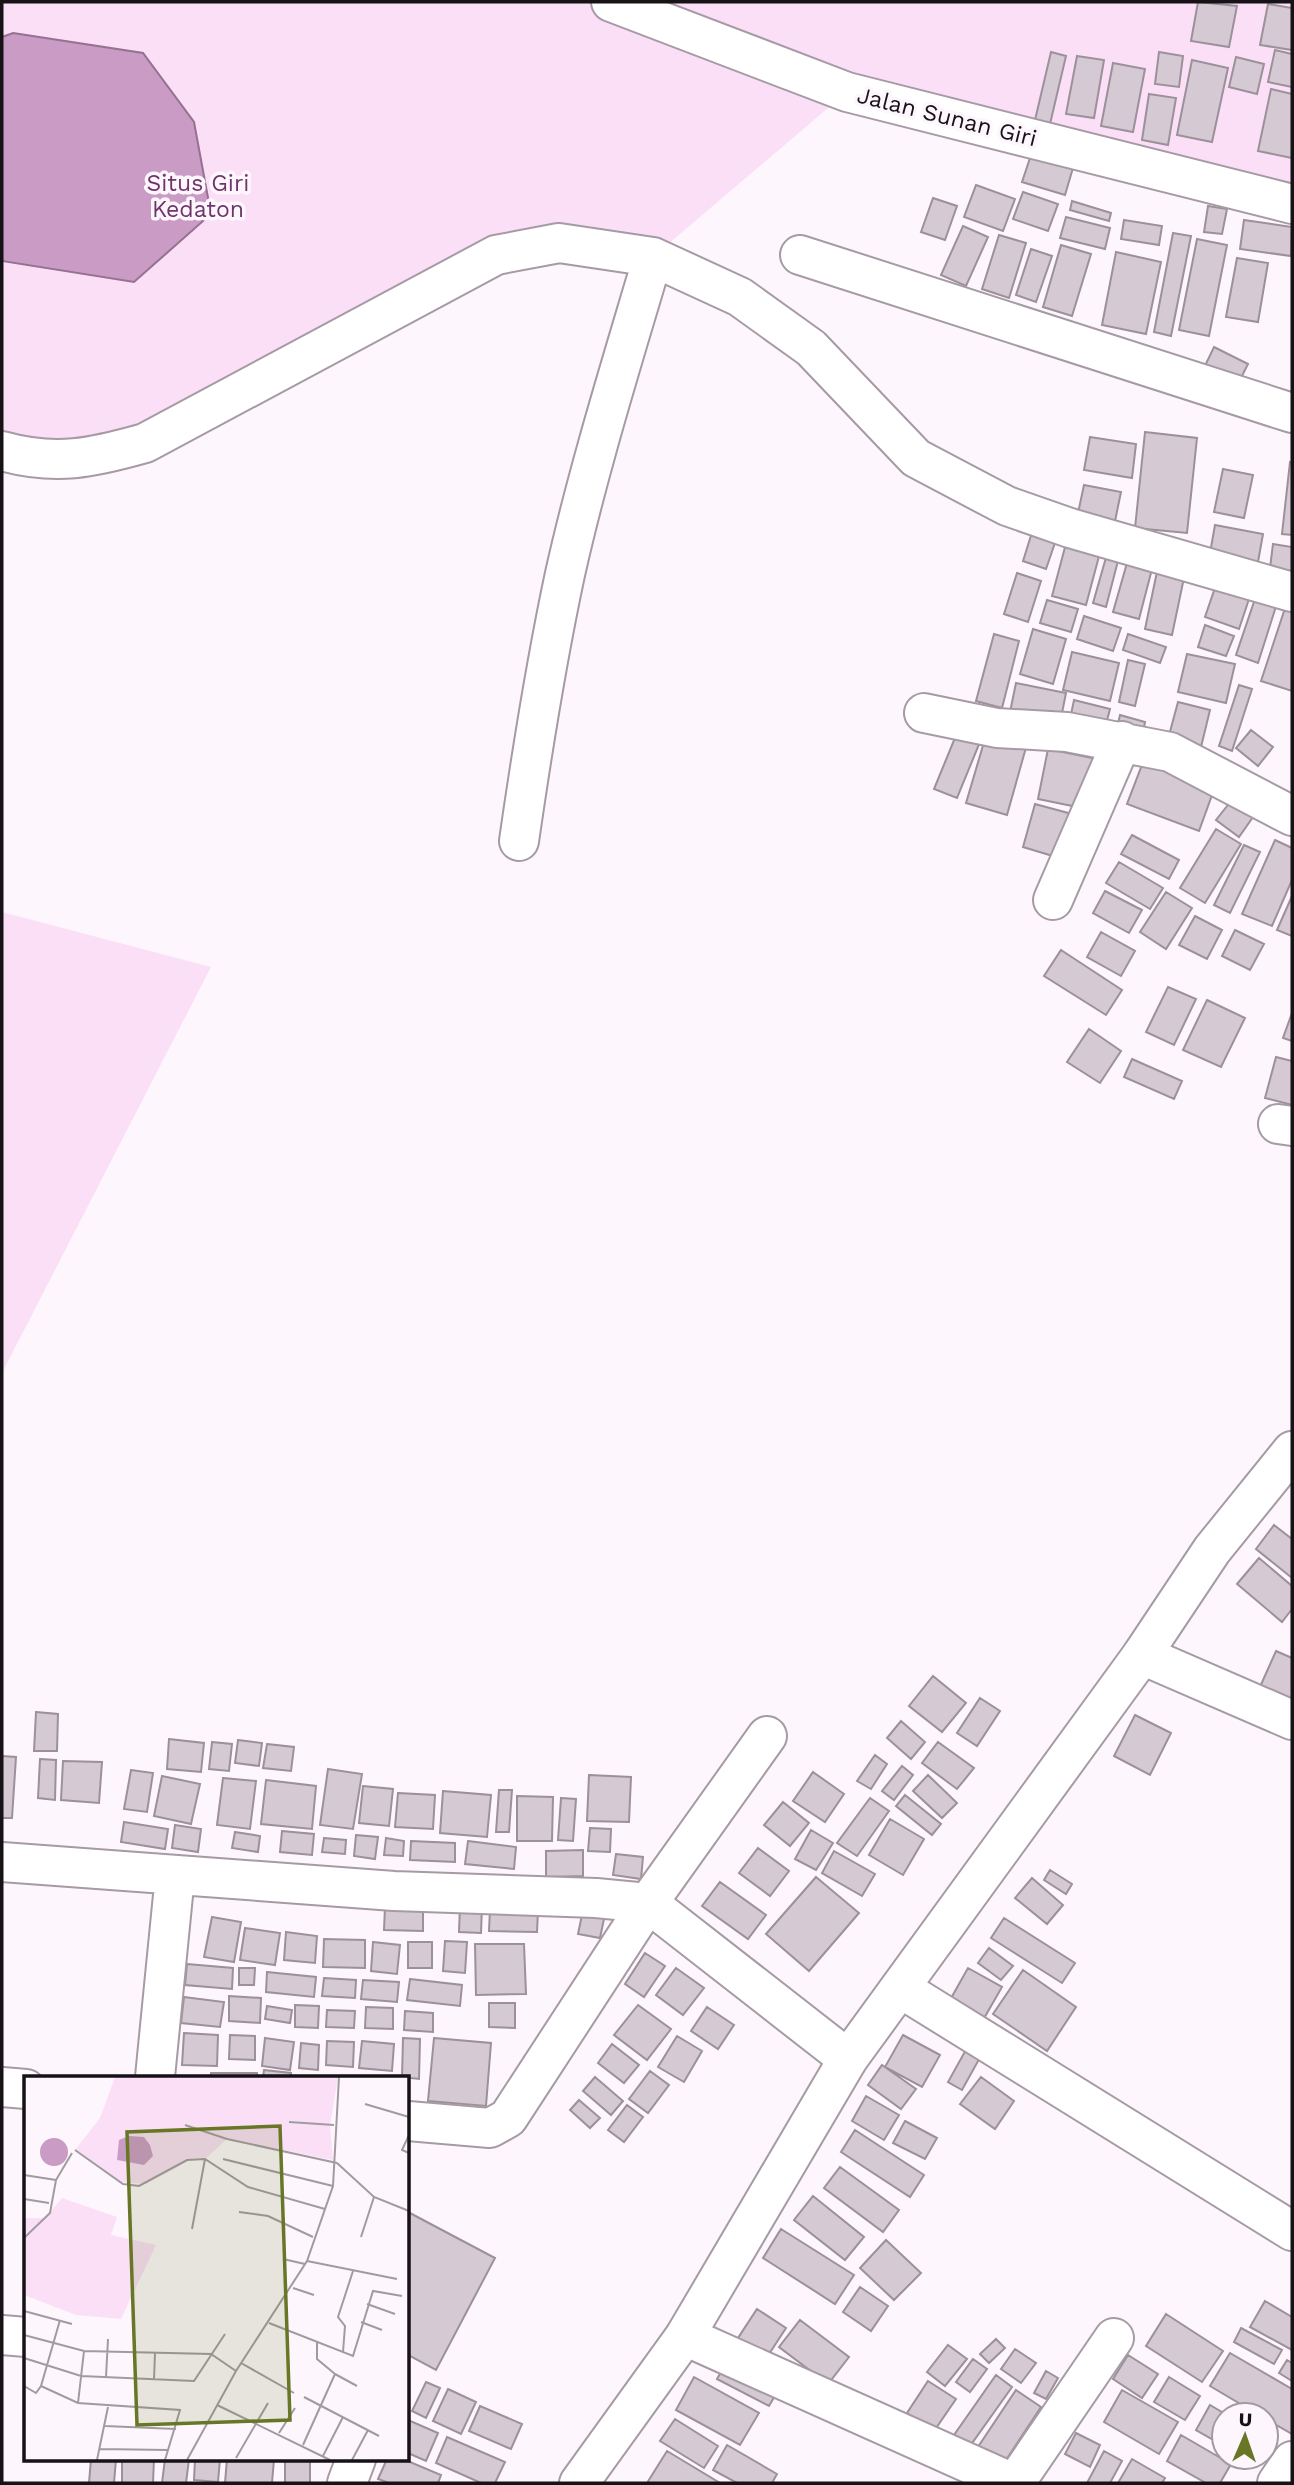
<svg xmlns="http://www.w3.org/2000/svg" width="1294" height="2485" viewBox="0 0 1294 2485" font-family="'Work Sans',sans-serif">
<style>
.green{fill:#fbdff7}
.water{fill:#ca9bc5;stroke:#947290;stroke-width:2}
.building{fill:#d5c9d4;stroke:#9c909b;stroke-width:2}
.lines{fill:none;stroke-linecap:round;stroke-linejoin:round}
.street-casing{stroke:#a69aa5;stroke-width:42}
.secondary-casing{stroke:#a69aa5;stroke-width:42}
.street{stroke:#fff;stroke-width:38}
.secondary{stroke:#fff;stroke-width:38}
.labels{text-anchor:middle;dominant-baseline:central;stroke-width:7;stroke-linejoin:round;paint-order:stroke}
.street-label{font-size:23px;fill:#161216;stroke:#fef6fd}
.park-label{font-size:23px;fill:#6f356b;stroke:#fef6fd}
.inset-road{fill:none;stroke:#a19ba1;stroke-width:2}
.view{fill:#677725;fill-opacity:0.15;stroke:#677725;stroke-width:3.5}
.inset-edge{fill:none;stroke:#161216;stroke-width:3.5}
</style>
<rect width="100%" height="100%" fill="#fef6fd"/>
<!-- green -->
<path class="green" d="M2,2H1292V195L847,92L653,257L559,243L145,443L2,449Z
M2,912L211,967L2,1373Z"/>
<!-- water -->
<path class="water" d="M13,33L143,53L194,122L211,214L134,282L2,261V37Z"/>
<!-- building -->
<path class="building" d="M1198,2L1237,6L1229,47L1191,41Z
M1268,4L1292,8V50L1260,45Z
M1275,50L1292,54V87L1268,82Z
M1051,52L1066,56L1050,124L1035,120Z
M1159,52L1183,56L1179,87L1155,84Z
M1077,56L1104,60L1094,118L1066,114Z
M1236,57L1264,64L1257,94L1229,87Z
M1192,60L1228,68L1212,142L1177,135Z
M1113,63L1145,69L1133,132L1101,126Z
M1271,89L1292,94V158L1258,151Z
M1149,94L1176,98L1168,145L1142,140Z
M1031,155L1073,168L1065,195L1022,182Z
M976,185L1015,199L1003,231L964,217Z
M1023,192L1058,204L1048,231L1013,219Z
M933,198L957,206L945,240L921,232Z
M1072,201L1111,213L1109,221L1070,210Z
M1208,206L1227,209L1222,234L1204,232Z
M1066,217L1110,228L1105,249L1060,238Z
M1124,220L1162,226L1159,245L1121,239Z
M1244,220L1292,227L1291,256L1240,249Z
M963,226L988,237L966,286L941,275Z
M1173,233L1191,236L1171,336L1154,332Z
M999,235L1026,243L1009,298L982,289Z
M1197,239L1227,245L1209,336L1179,330Z
M1061,245L1091,254L1072,316L1043,307Z
M1031,249L1052,256L1036,302L1016,295Z
M1116,252L1161,262L1146,334L1102,325Z
M1237,258L1268,263L1258,322L1226,317Z
M1214,347L1248,364L1235,390L1201,374Z
M1145,432L1197,438L1187,533L1135,528Z
M1090,437L1136,444L1132,478L1084,470Z
M1290,462L1292,463V535L1282,534Z
M1223,469L1253,475L1244,518L1214,512Z
M1084,485L1121,492L1114,526L1077,518Z
M1215,525L1263,534L1258,562L1210,553Z
M1033,529L1057,537L1046,569L1023,561Z
M1068,536L1102,545L1086,605L1052,596Z
M1273,544L1292,547V571L1270,568Z
M1107,554L1119,557L1106,607L1093,603Z
M1127,563L1152,569L1139,619L1113,612Z
M1158,567L1185,573L1172,635L1145,629Z
M1017,573L1041,581L1028,622L1004,614Z
M1217,582L1251,593L1239,629L1205,617Z
M1258,590L1279,597L1258,663L1236,655Z
M1289,596L1292,597V691L1261,681Z
M1047,600L1078,609L1071,632L1040,623Z
M1084,616L1121,628L1113,651L1077,639Z
M1205,625L1234,636L1226,656L1198,647Z
M1033,629L1066,639L1053,684L1020,674Z
M994,634L1019,641L1002,708L976,701Z
M1128,634L1166,647L1160,663L1123,650Z
M1072,652L1119,663L1110,701L1063,690Z
M1187,654L1235,664L1226,703L1178,692Z
M1128,660L1145,664L1135,706L1119,702Z
M1016,683L1066,693L1060,723L1010,712Z
M1239,685L1252,689L1232,751L1219,746Z
M1074,700L1110,709L1104,732L1069,724Z
M1178,702L1210,710L1201,747L1168,739Z
M1120,715L1145,722L1142,739L1116,732Z
M959,728L982,737L957,798L934,789Z
M1251,730L1273,747L1258,766L1236,748Z
M987,732L1027,744L1007,815L966,803Z
M1048,749L1097,759L1087,809L1038,799Z
M1145,757L1216,784L1199,831L1127,804Z
M1231,801L1253,817L1239,837L1216,820Z
M1035,804L1083,817L1066,860L1023,847Z
M1216,829L1241,844L1205,903L1180,888Z
M1132,835L1179,860L1169,879L1121,854Z
M1275,840L1292,848V880L1272,926L1242,914Z
M1244,845L1260,852L1230,913L1214,905Z
M1119,862L1163,888L1150,909L1106,883Z
M1105,891L1142,910L1129,933L1093,913Z
M1166,892L1192,908L1166,949L1140,932Z
M1292,896V936L1277,930Z
M1195,916L1222,930L1207,959L1179,945Z
M1235,930L1264,944L1250,970L1222,956Z
M1101,932L1135,951L1121,976L1087,957Z
M1061,950L1122,990L1106,1015L1044,976Z
M1168,987L1196,999L1174,1045L1146,1032Z
M1207,1000L1245,1018L1221,1067L1183,1050Z
M1292,1013V1041L1283,1038Z
M1089,1029L1121,1051L1100,1083L1067,1062Z
M1276,1057L1292,1061V1105L1265,1098Z
M1132,1059L1182,1081L1174,1099L1124,1077Z
M1274,1525L1292,1539V1578L1256,1549Z
M1259,1558L1292,1586V1609L1282,1622L1237,1584Z
M1276,1651L1292,1658V1706L1259,1689Z
M933,1676L966,1703L942,1732L909,1706Z
M980,1698L1000,1711L977,1746L957,1733Z
M36,1712L58,1714L57,1751H34Z
M1135,1715L1171,1733L1150,1775L1114,1756Z
M901,1721L925,1742L911,1759L887,1738Z
M169,1739L204,1743L201,1772L167,1769Z
M238,1740L262,1743L259,1766L235,1763Z
M212,1742L232,1744L229,1771L209,1769Z
M938,1742L974,1768L957,1789L922,1763Z
M267,1744L294,1747L291,1771L263,1768Z
M875,1755L887,1764L871,1789L857,1781Z
M2,1756L16,1757L12,1818H2Z
M40,1759L56,1760L55,1800L38,1798Z
M63,1761L102,1762L99,1803L61,1800Z
M902,1766L913,1775L894,1800L882,1791Z
M328,1769L362,1774L353,1829L320,1825Z
M131,1770L153,1773L147,1812L124,1809Z
M813,1772L844,1794L825,1822L793,1801Z
M589,1775L631,1777L629,1822L587,1821Z
M928,1775L957,1803L942,1818L913,1791Z
M162,1776L200,1784L191,1824L154,1816Z
M223,1778L256,1781L250,1829L217,1825Z
M266,1780L316,1786L312,1829L261,1824Z
M363,1786L393,1789L389,1826L359,1823Z
M499,1790H512L509,1832H496Z
M443,1791L491,1795L487,1837L440,1833Z
M398,1793L435,1795L433,1829L395,1827Z
M905,1795L941,1824L932,1835L896,1806Z
M517,1796L553,1797L552,1841H517Z
M561,1798L576,1799L573,1841L558,1840Z
M870,1798L889,1811L857,1856L837,1843Z
M783,1802L809,1823L790,1846L764,1825Z
M890,1819L924,1839L903,1875L869,1855Z
M124,1822L168,1829L165,1849L121,1842Z
M175,1825L201,1829L198,1852L172,1848Z
M590,1828L611,1829L610,1852L588,1851Z
M811,1830L833,1843L816,1870L795,1859Z
M282,1831L314,1834L312,1855L280,1852Z
M235,1832L260,1836L258,1852L232,1848Z
M356,1835L378,1837L375,1859L354,1856Z
M324,1838L346,1840L345,1854L322,1852Z
M386,1838L404,1841L403,1856L384,1855Z
M411,1841L455,1843V1862L410,1860Z
M468,1841L516,1847L514,1869L465,1864Z
M758,1848L789,1871L770,1896L739,1873Z
M583,1850V1876L546,1877V1851Z
M834,1851L875,1874L862,1896L822,1873Z
M616,1854L643,1857L641,1879L613,1875Z
M1050,1870L1072,1884L1066,1894L1044,1880Z
M816,1877L859,1913L809,1971L766,1934Z
M1032,1878L1063,1905L1047,1924L1015,1898Z
M720,1882L766,1915L748,1939L702,1906Z
M460,1905L482,1906L481,1933L459,1932Z
M385,1907L423,1908V1931L384,1930Z
M490,1909L538,1911L537,1932L489,1931Z
M583,1910L605,1914L600,1938L578,1934Z
M212,1917L241,1922L234,1962L204,1957Z
M1004,1918L1075,1963L1062,1983L991,1938Z
M245,1928L280,1933L275,1965L240,1960Z
M286,1932L317,1936L315,1963L284,1960Z
M324,1939L365,1940V1968L323,1967Z
M445,1941L467,1942L465,1973L443,1971Z
M373,1942L400,1945L397,1974L371,1971Z
M408,1942H432V1968H408Z
M475,1944H524L526,1994L476,1995Z
M989,1948L1013,1966L1001,1980L978,1963Z
M645,1953L665,1966L644,1997L625,1984Z
M187,1964L233,1968L232,1989L185,1985Z
M239,1968H255L254,1985H239Z
M676,1968L704,1988L683,2015L656,1995Z
M968,1968L1002,1987L983,2020L950,2000Z
M1023,1970L1076,2007L1047,2051L993,2014Z
M267,1972L316,1977L314,1997L266,1992Z
M324,1978L356,1980L355,1998L322,1996Z
M410,1979L462,1985L460,2006L407,2000Z
M363,1980L399,1982L397,2002L361,1999Z
M229,1996L261,1998L260,2023L229,2021Z
M184,1997L224,2002L220,2027L181,2023Z
M489,2003H515V2028L489,2027Z
M295,2005L319,2006L318,2028L295,2027Z
M638,2005L671,2029L647,2060L614,2035Z
M267,2006L292,2010L290,2023L265,2019Z
M366,2007L393,2008V2029L365,2028Z
M707,2007L734,2025L718,2049L691,2031Z
M327,2010L355,2011L354,2028L326,2027Z
M405,2011L433,2013V2032L404,2030Z
M184,2033L218,2035L217,2066L182,2065Z
M230,2035L255,2036V2060L229,2059Z
M903,2035L940,2055L922,2087L885,2067Z
M677,2036L702,2051L684,2082L658,2067Z
M265,2038L294,2042L290,2070L262,2066Z
M403,2038L420,2039L419,2079L402,2077Z
M434,2038L491,2043L486,2106L428,2101Z
M327,2041L354,2042L353,2067L326,2065Z
M362,2041L394,2044L392,2071L359,2068Z
M301,2043L319,2045L318,2070L299,2068Z
M612,2044L639,2065L624,2083L598,2063Z
M968,2046L982,2054L962,2090L948,2082Z
M882,2065L916,2089L901,2109L868,2085Z
M264,2070L291,2073V2077H263Z
M650,2071L669,2085L648,2113L629,2099Z
M211,2073H257V2077H211Z
M595,2077L623,2101L611,2115L583,2091Z
M981,2077L1014,2101L995,2129L960,2104Z
M866,2096L899,2115L884,2140L852,2121Z
M579,2100L600,2118L590,2128L570,2110Z
M627,2105L643,2117L624,2142L608,2130Z
M905,2121L937,2138L925,2159L893,2143Z
M855,2130L924,2175L910,2197L841,2152Z
M840,2167L899,2210L883,2232L824,2188Z
M813,2196L864,2237L845,2260L794,2220Z
M408,2212L495,2258L436,2370L408,2355Z
M781,2229L854,2275L835,2304L763,2258Z
M886,2240L921,2273L894,2300L860,2268Z
M860,2287L888,2306L871,2331L843,2312Z
M1265,2301L1292,2317V2350L1250,2327Z
M757,2309L786,2328L767,2357L738,2338Z
M1166,2314L1223,2351L1202,2382L1146,2346Z
M800,2320L849,2357L828,2384L779,2347Z
M1241,2328L1282,2350L1274,2364L1234,2342Z
M996,2339L1005,2348L989,2363L980,2354Z
M948,2345L967,2359L945,2386L927,2372Z
M1015,2349L1036,2363L1021,2383L1001,2369Z
M1230,2353L1292,2389V2434L1266,2419V2415H1259L1210,2386Z
M1128,2355L1158,2374L1142,2398L1113,2379Z
M973,2359L987,2369L970,2392L956,2382Z
M1287,2360L1292,2363V2381L1279,2373Z
M727,2361L779,2389L769,2406L717,2379Z
M1046,2371L1058,2378L1046,2399L1034,2393Z
M996,2375L1012,2387L970,2446L954,2435Z
M694,2377L759,2413L740,2445L676,2410Z
M1169,2377L1200,2396L1185,2420L1154,2402Z
M928,2381L956,2399L934,2431L907,2413Z
M426,2382L440,2388L426,2418L412,2411Z
M448,2389L476,2402L461,2434L433,2421Z
M1016,2390L1041,2407L1002,2466L976,2450Z
M1122,2390L1178,2422L1159,2454L1104,2422Z
M1210,2405L1227,2415H1224V2446L1196,2430Z
M480,2406L522,2424L511,2449L469,2431Z
M675,2419L718,2446L704,2468L660,2441Z
M408,2420L438,2433L426,2461L408,2453Z
M1076,2433L1100,2445L1090,2467L1065,2454Z
M1181,2435L1231,2464L1220,2483H1206L1167,2461Z
M447,2437L505,2462L495,2483H481L436,2463Z
M727,2445L777,2474L772,2483H737L713,2470Z
M667,2451L720,2483H647Z
M1104,2451L1122,2461L1110,2483H1087Z
M91,2459H116L114,2483H89Z
M122,2459H154L153,2483H122Z
M165,2459H189L186,2483H162Z
M195,2459H220L218,2482L194,2480Z
M227,2459H274L272,2483H225Z
M285,2459H310V2483H285Z
M387,2459H403L441,2475L438,2483H389L378,2479Z
M1132,2459L1165,2478L1162,2483H1118Z"/>
<g class="lines">
<defs>
<path id="street" d="M611,2L847,92L1292,204
M800,255L1292,413
M2,451C56,466 92,458 145,443L496,255L559,243L653,257L740,297L811,348L916,458L1007,506L1070,528L1292,592
M924,713L997,728L1067,732L1170,752L1292,816
M519,841C532,751 546,663 565,574C589,467 622,362 653,257
M1053,900L1122,741
M1278,1124L1292,1126
M1142,1655L1292,1720
M2,1862L394,1891L596,1898L648,1903L848,2059
M900,1988L1292,2231
M155,2077L175,1875
M2,2087L26,2089
M408,2121L490,2128L508,2118L648,1903L767,1736
M2,2335L26,2337
M685,2336L1013,2483
M347,2483L356,2459
M1015,2483L1114,2338
M1277,2483L1292,2461"/>
<path id="secondary" d="M579,2483L685,2336L848,2059L1142,1655L1212,1550L1292,1451"/>
</defs>
<!-- street casing -->
<use href="#street" class="street-casing"/>
<!-- secondary casing -->
<use href="#secondary" class="secondary-casing"/>
<!-- street -->
<use href="#street" class="street"/>
<!-- secondary -->
<use href="#secondary" class="secondary"/>
</g>
<g class="labels">
<!-- street labels -->
<g class="street-label">
<text transform="translate(947 117) rotate(14)">Jalan Sunan Giri</text>
</g>
<!-- park labels -->
<g class="park-label">
<text x="198" y="183">Situs Giri<tspan x="198" dy="26">Kedaton</tspan></text>
</g>
</g>
<!-- overview -->
<g transform="translate(24 2076)">
<rect width="385" height="385" fill="#fef6fd"/>
<path d="M91,1H314L306,49L309,84L203,63L181,83L170,82L122,108L96,106L51,74L76,42ZM38,122L93,141L87,159L132,169L97,243L52,239L0,219V142H21Z" fill="#fbdff7"/>
<path d="M105,60L120,61L126,69L129,80L120,89L93,84L95,64ZM16 76a14 14 0 1 1 28 0a14 14 0 1 1-28 0Z" fill="#ca9bc5"/>
<path class="inset-road" d="M341,28L385,41M265,46L310,49M161,49L203,63L313,87M385,59L378,74L385,77M51,74L99,108L115,110L163,84L181,83L224,111L301,133M199,83L309,110M313,87L350,121L385,135M0,99L32,104M0,123L25,127M215,136L244,140L289,161M168,153L181,83M337,161L350,121M0,162L26,137L32,104L48,77M259,183L281,188M283,185L373,203M269,212L290,219M343,228L371,238M0,235L48,248M337,246L358,254M245,247L329,280L349,215L378,220M0,259L60,275L187,278L212,295M293,266V283L311,298M319,276L321,250L314,241L329,195M0,282L57,300L170,305L201,258M217,287L270,317M82,301L84,263M130,303L131,277M0,310L12,317L17,310L36,244M17,310L54,327L156,334L141,384M280,321L355,360M54,327L60,275M193,329L306,384M81,350L152,353M255,357L271,332M279,369L311,298L333,310M75,373L144,374M299,380L319,341M212,382L244,327M73,384L84,331M163,384L212,295L283,185L309,110L315,1M328,384L344,354"/>
<path class="view" d="M256,50L266,344L113,349L103,56Z"/>
<rect width="385" height="385" class="inset-edge"/>
</g>
<!-- border -->
<rect width="1294" height="2485" fill="none" stroke="#161216" stroke-width="7"/>
<!-- north arrow -->
<g transform="translate(1245 2436) rotate(2)"><circle r="33" fill="#fef6fd" stroke="#a19ba1" stroke-width="2"/>
<path d="M0-5L12 26L0 18L-12 26Z" fill="#677725"/>
<text y="-10" font-size="19" font-weight="bold" text-anchor="middle" fill="#161216">U</text>
</g>
</svg>
